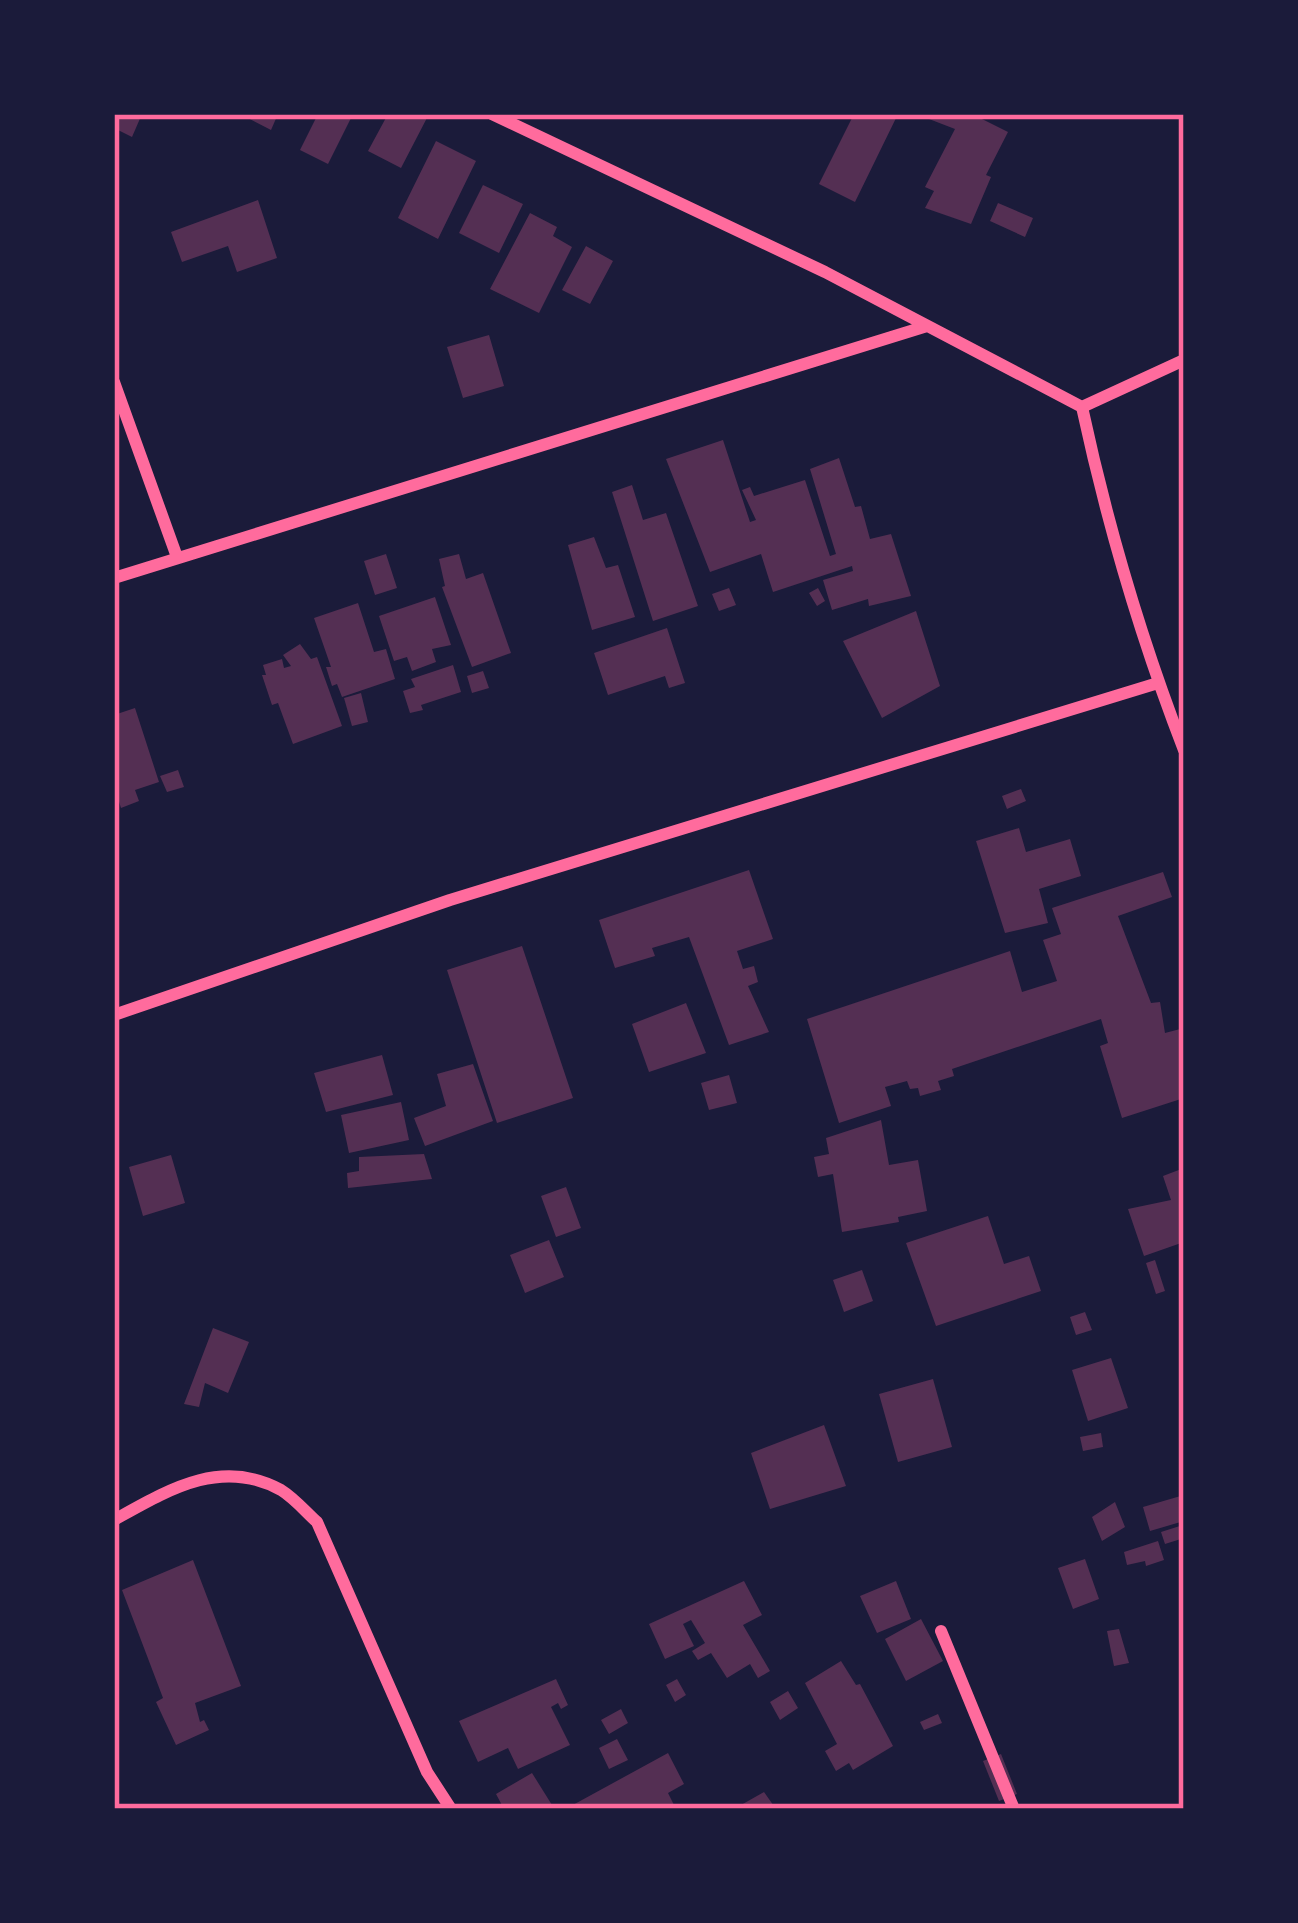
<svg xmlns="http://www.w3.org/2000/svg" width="1298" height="1923" viewBox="0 0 1298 1923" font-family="'Titillium Web',sans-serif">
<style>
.building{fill:#542f53}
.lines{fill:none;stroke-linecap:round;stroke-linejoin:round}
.minor{stroke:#ff6b9d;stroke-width:12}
.neatline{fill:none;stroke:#ff6b9d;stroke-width:4.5}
</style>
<rect width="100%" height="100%" fill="#1b1b3a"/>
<!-- building -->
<path class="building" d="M114,114H142L132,137L114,128Z
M240,114H278L271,130Z
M318,114H343L351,118L328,164L300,150Z
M388,114H429L401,168L368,151Z
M854,114H898L855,202L819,184Z
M916,114H972L1008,132L986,175L991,177L971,224L925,208L934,191L925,187L955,129Z
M436,141L476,161L438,239L398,218Z
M483,185L523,204L499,253L459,233Z
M258,200L277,258L237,272L228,246L182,262L171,232Z
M998,203L1033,218L1025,237L990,221Z
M530,213L557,227L553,236L572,247L539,313L490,289Z
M586,246L613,261L590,304L562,290Z
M489,335L504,386L463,398L447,347Z
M723,440L750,522L756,520L742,490L750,487L754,496L805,480L830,556L836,554L810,469L839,458L855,507L861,506L870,539L891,534L911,596L869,606L868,599L832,610L823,580L853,571L852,566L773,592L761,554L710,572L666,459Z
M632,485L643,520L666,513L698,606L653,621L612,492Z
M594,537L606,568L618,565L635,617L592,630L568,545Z
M386,554L397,588L375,595L364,561Z
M459,554L466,579L483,573L511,653L472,667L442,587L445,586L439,559Z
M729,588L736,605L719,611L712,594Z
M818,588L825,601L817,606L809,593Z
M435,597L451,645L432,649L436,662L412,671L407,657L394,661L379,616Z
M358,603L374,652L386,649L395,679L342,697L337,684L332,686L326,667H331L314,618Z
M916,611L940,686L882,718L843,641Z
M667,628L685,683L669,688L665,676L608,695L594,653Z
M300,644L311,659L317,657L342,726L293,744L278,703L272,705L262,675H266L263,665L282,659L284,668L291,666L283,655Z
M453,665L461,692L421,705L423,710L410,713L403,691L415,687L411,679Z
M483,671L489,688L472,693L467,676Z
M361,693L368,722L352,726L344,698Z
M135,708L159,782L135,790L139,801L121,808L114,786V715Z
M178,770L184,787L167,792L160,776Z
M1021,789L1026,801L1007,809L1002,796Z
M1019,828L1026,852L1070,839L1081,876L1039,889L1048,923L1005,933L976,841Z
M749,870L773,939L737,951L743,969L754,966L758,982L748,986L769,1032L729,1045L689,937L652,948L655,956L615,968L599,920Z
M1163,872L1172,897L1118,916L1151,1003L1160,1002L1165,1033L1184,1028V1098L1122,1118L1100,1046L1108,1043L1101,1019L952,1069L954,1076L938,1081L941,1090L920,1096L918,1088L910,1089L907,1081L885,1087L891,1106L839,1123L807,1019L1010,951L1022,992L1057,981L1043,940L1061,934L1052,908Z
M522,946L573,1098L497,1123L447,970Z
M686,1003L706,1053L649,1072L632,1024Z
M382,1055L393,1095L326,1112L314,1073Z
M473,1064L493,1121L425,1146L414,1118L446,1106L437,1074Z
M729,1075L737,1103L709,1110L701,1083Z
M401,1102L409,1140L349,1153L341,1115Z
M881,1120L889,1165L918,1160L927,1211L898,1217L899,1222L842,1232L833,1174L818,1177L814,1157L829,1154L826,1138Z
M424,1154L432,1179L348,1188L347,1173L359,1171V1157Z
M171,1155L185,1203L143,1216L129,1167Z
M1184,1168V1242L1144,1256L1128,1209L1171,1200L1163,1176Z
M566,1187L581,1228L556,1237L541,1196Z
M988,1216L1004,1264L1029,1256L1041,1291L936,1326L906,1243Z
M549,1240L564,1277L525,1293L510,1255Z
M1155,1260L1165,1291L1156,1294L1146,1263Z
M862,1270L873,1301L844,1312L833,1280Z
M1085,1312L1092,1330L1076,1335L1070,1317Z
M213,1328L249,1342L228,1393L205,1383L199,1407L184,1404Z
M1111,1358L1128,1408L1088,1421L1072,1370Z
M933,1379L952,1447L898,1462L879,1394Z
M824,1425L846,1486L770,1509L751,1453Z
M1101,1433L1103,1447L1083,1451L1080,1437Z
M1184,1495V1521L1150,1531L1143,1507Z
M1115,1502L1125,1527L1102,1541L1092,1517Z
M1183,1525L1184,1538L1165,1544L1161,1532Z
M1158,1541L1164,1560L1146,1566L1145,1561L1127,1565L1124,1552Z
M1085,1559L1099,1599L1073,1609L1058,1568Z
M193,1560L241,1686L195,1703L200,1722L204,1720L209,1730L176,1745L156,1702L163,1698L122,1590Z
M744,1581L762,1615L743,1625L770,1671L758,1678L750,1664L727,1678L711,1653L698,1660L692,1651L705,1643L691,1620L683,1624L694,1646L665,1659L649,1624Z
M896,1581L911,1619L877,1633L860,1596Z
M921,1619L943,1661L906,1681L885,1639Z
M1119,1629L1129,1663L1114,1666L1107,1631Z
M841,1661L856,1685L860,1684L893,1746L853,1770L849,1763L836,1771L825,1751L837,1744L805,1683Z
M556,1679L568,1705L561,1709L558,1703L551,1707L570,1745L518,1769L508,1748L478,1762L459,1721Z
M677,1679L686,1695L675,1702L666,1685Z
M788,1691L798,1708L780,1720L770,1702Z
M621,1709L628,1723L609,1734L601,1720Z
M938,1714L942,1723L924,1730L920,1722Z
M617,1739L628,1760L609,1769L599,1748Z
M668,1753L684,1784L668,1793L676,1809H572L571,1806Z
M1001,1754L1017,1794L999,1801L983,1761Z
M532,1773L552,1805L545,1809H504L496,1794Z
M764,1792L776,1809H744L741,1805Z"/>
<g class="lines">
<!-- minor -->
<path class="minor" d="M492,114L825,272L1082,407
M114,382L177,557
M1082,407C1107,523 1141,639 1184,750
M1082,407L1184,360
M114,578L927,326
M114,1015L450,900L1158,683
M114,1520C168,1490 221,1457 281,1490C294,1498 306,1512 317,1522L427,1772L451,1809
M941,1631L1014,1809"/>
</g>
<!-- border -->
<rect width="1298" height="1923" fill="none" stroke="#1b1b3a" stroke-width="234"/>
<rect x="117" y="117" width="1064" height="1689" class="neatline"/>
</svg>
